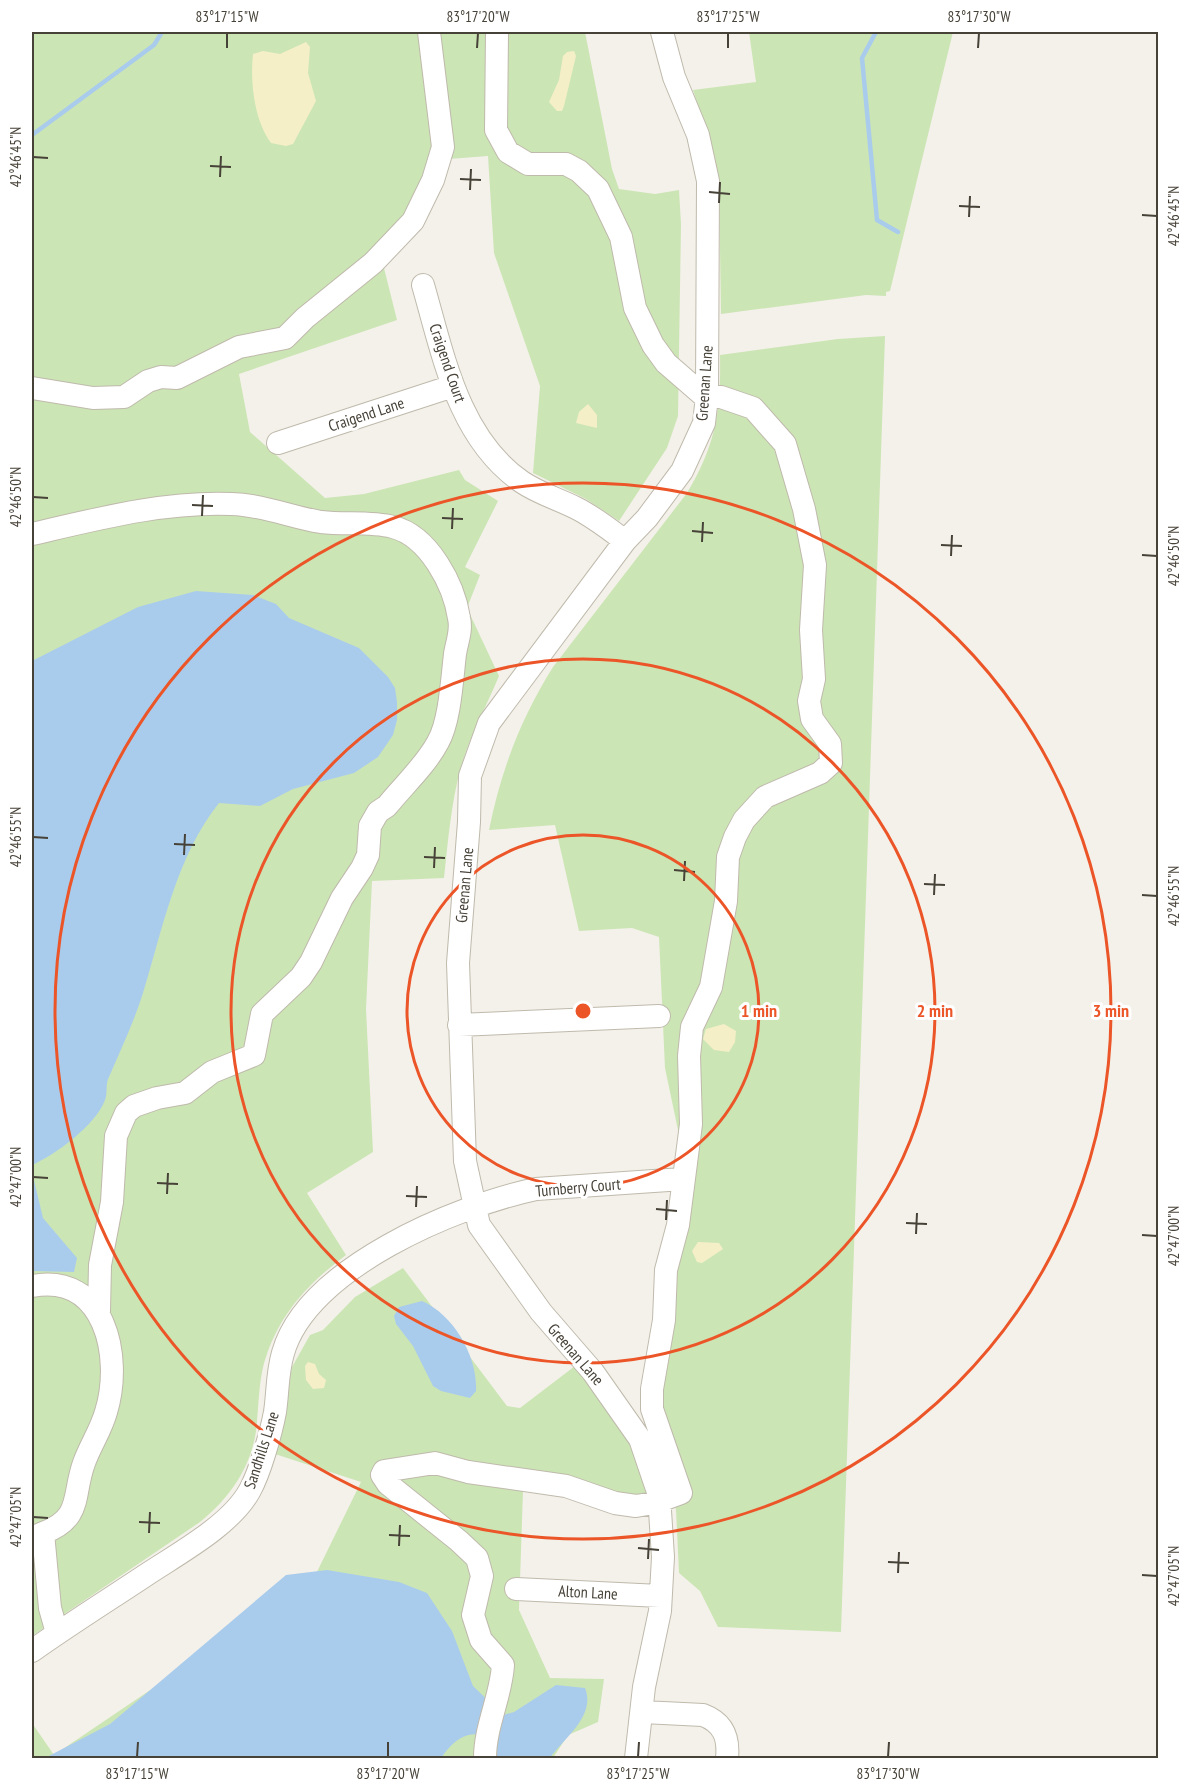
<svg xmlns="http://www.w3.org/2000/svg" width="1190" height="1790" viewBox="0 0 1190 1790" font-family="'PT Sans Narrow',sans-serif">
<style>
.green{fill:#cce5b5}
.sand{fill:#f5efc8}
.water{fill:#aaccec}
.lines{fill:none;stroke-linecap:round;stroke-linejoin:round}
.stream{stroke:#aaccec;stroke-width:4.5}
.minor-casing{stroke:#bfbaac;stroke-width:24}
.minor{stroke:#fff;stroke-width:22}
.ticks{fill:none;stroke:#474238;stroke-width:2}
.ring{fill:none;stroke:#ec5528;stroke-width:3}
.labels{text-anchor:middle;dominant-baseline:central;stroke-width:6;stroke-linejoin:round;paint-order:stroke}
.street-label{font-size:16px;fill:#474238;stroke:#fff}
.centre{fill:#ec5528;stroke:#fff;stroke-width:3}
.ring-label{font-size:18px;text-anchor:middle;font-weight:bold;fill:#ec5528;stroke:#fff;stroke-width:6;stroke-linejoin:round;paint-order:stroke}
.neatline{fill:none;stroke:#474238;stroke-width:2}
.ticks-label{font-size:15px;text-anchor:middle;fill:#474238}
</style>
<rect width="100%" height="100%" fill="#f4f1ea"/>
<!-- green -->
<path class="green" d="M32,32H585L612,169L619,189L655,194L679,190L681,224L678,416L667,448L619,521L586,499L533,473L540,386L494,253L488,156L436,160L381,256L397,320L239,374L250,432L325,498L364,494L459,470L465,480L498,501L465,567L480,575L467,608L499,676C486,707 470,736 461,767C451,803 448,841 444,878L372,881L366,1009L373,1152L307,1193L346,1255C310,1282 282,1311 267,1354C259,1375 259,1400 257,1422C254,1463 232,1496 200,1522L32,1636Z
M749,32H953L890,291L886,292V296L866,295L721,314L719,183L715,158L693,90L756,82Z
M885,336L841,1632L718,1627L700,1591L679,1573L676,1510L646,1394L641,1386L648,1370L679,1171L678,1130L665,1068L659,937L632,928L579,931L555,825L489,830C501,770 521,718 553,667L687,493C716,445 721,410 720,355L838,339Z
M403,1268L507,1406L520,1408L575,1366L626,1433L652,1508L586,1493L523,1491L519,1610L550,1678L604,1679L598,1722L568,1735L553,1758H32V1723L54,1755L313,1580L361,1482L275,1454L292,1367L310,1335L323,1330L355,1297Z"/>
<!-- sand -->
<path class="sand" d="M306,42L310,47L308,73L316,101L293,144L286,146L271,143C254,120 250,82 253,54L263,51L280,54Z
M574,51L576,56L564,106L562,111H557L549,102L559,80L563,56L567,52Z
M588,404L597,415V428L576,423L579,412Z
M724,1024L736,1031L735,1042L729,1052L714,1050L703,1039L706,1029Z
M698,1242L719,1243L723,1249L702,1263L697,1262L692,1251Z
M308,1362L315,1364L319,1374L326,1380L324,1388L313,1389L306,1380L305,1366Z"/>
<!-- water -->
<path class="water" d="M196,591L253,595L276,604L289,618L359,648L388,677L395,688L397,702V720L393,735L378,757L354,773L293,789L260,806L219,803C176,857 163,928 143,993C134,1022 121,1049 109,1077C105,1084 108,1093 105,1100C96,1125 55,1155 32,1165V661L138,607Z
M32,1172L43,1218L77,1258L74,1272L32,1271Z
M422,1301C454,1315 478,1357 476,1391L470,1398L441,1391L433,1386L413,1346L396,1324L394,1316L399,1307Z
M327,1570L399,1582L427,1593L452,1631L473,1686L503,1715L514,1712L556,1685L585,1688C596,1716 565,1737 550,1758H497C486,1721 458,1732 441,1758H45L110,1724L286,1575Z"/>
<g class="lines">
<!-- stream -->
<path class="stream" d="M876,32L862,58L877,220L898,232
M32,135L154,45L162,32"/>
<defs>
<path id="minor" d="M423,285C443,354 458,438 522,482C538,493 558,499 576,508C594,517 609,529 625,541
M32,388L93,398L124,397L148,381L161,377L177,378L239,347L285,338L305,318L373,263L413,221L433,180L443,147L429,32
M278,443L453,386
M32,534C97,519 165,501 232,504C263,505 291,517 321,522C345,525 370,521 393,527C429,536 454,585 459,618C462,631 457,641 455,654C452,679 450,721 438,742C426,765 403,786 387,806L378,812L370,826L368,855L362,868L342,898L311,962L301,977L262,1014L254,1055L212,1072L185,1093L157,1098L134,1106L126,1113L116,1136L112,1202L100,1265L99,1311
M459,1025L659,1016
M32,1286C105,1272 123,1357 106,1412C101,1430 90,1446 84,1463C72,1496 83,1518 43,1533
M32,1538L43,1533L50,1608L57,1633
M516,1589L660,1596
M32,1651C70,1624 110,1599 149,1573C181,1552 232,1524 250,1490C260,1472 271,1433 275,1412C278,1392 277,1373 283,1353C307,1268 456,1206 536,1189L683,1179
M643,1712L703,1715C724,1723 729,1738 727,1758
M485,1758C485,1726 501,1697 503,1665L481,1640L473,1615L482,1576L477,1558L459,1541L388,1484L382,1475L384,1471L435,1463L468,1472L566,1486L615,1503L636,1506L654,1503L681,1493L652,1409V1389L664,1320L666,1270L678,1225L691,1124L689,1056L692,1027L711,987L726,901L728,857L735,837L744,820L765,797L820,773L831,763L830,744L812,719L809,701L814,679L811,630L815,565L804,509L785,444L753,408L721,397L704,396L666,363L653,345L635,308L621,237L598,189L579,171L566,164H528L508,152L496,130L497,32
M636,1758L644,1687L660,1611L663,1557L659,1495L640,1439L593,1372L541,1312L479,1225L465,1161L458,963L469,822L470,776L489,723L625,541L647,518L682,471L704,423L707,396L708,181L698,135L674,77L662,32"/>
</defs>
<!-- minor casing -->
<use href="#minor" class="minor-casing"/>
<!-- minor -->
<use href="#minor" class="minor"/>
</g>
<!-- ticks -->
<path class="ticks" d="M227,48V33M477,48L478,33M728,48V33M978,48L979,33M33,157L48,158M210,166L231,167M220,177L221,156M460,179L481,180M470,190L471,169M709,192L730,194M719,203L720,182M959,206L980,207M1142,215L1157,216M969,217L970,196M33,497L48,498M192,505L213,506M202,516L203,495M442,518L463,519M452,529L453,508M692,531L713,533M702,542L703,522M941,545L962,546M1142,555L1157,556M951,556L952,535M33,837L48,838M174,844L195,845M184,855L185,834M424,857L445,858M434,868L435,847M674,870L695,872M684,881L685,861M924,884L945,885M934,895L935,874M1142,895L1157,896M33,1177L48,1178M157,1183L178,1184M167,1194L168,1173M406,1196L427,1197M416,1207L417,1186M656,1209L677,1211M666,1220L667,1200M906,1223L927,1224M916,1234L917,1213M1142,1235L1157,1236M33,1517L48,1518M139,1522L160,1523M149,1533L150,1512M389,1535L410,1536M399,1546L400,1525M638,1548L659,1550M648,1559L649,1539M888,1562L909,1563M898,1573L899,1552M1142,1575L1157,1576M137,1757L138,1742M388,1757V1742M638,1757L639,1742M888,1757L889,1742"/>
<!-- distance rings -->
<g class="ring">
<circle cx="583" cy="1011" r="176"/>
<circle cx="583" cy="1011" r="352"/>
<circle cx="583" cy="1011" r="528"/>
</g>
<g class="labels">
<!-- street labels -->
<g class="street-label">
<text transform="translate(448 363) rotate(71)">Craigend Court</text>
<text transform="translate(704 383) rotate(-86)">Greenan Lane</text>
<text transform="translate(366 414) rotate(-18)">Craigend Lane</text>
<text transform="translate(464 885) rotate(-85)">Greenan Lane</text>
<text transform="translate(578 1187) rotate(-5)">Turnberry Court</text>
<text transform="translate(576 1354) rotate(49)">Greenan Lane</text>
<text transform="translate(261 1450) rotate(-72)">Sandhills Lane</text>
<text transform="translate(588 1592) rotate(3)">Alton Lane</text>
</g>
</g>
<circle cx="583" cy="1011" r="9" class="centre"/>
<g class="ring-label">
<text x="759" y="1017">1 min</text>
<text x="935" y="1017">2 min</text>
<text x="1111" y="1017">3 min</text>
</g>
<!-- border -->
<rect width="1190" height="1790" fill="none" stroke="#ffffff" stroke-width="66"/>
<rect x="33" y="33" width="1124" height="1724" class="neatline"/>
<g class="ticks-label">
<text x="227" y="22">83°17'15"W</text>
<text x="478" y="22">83°17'20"W</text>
<text x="728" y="22">83°17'25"W</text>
<text x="979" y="22">83°17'30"W</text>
<text transform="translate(16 157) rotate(-90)" y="5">42°46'45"N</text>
<text transform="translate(1174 216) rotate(-90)" y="5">42°46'45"N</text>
<text transform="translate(16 497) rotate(-90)" y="5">42°46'50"N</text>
<text transform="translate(1174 556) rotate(-90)" y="5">42°46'50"N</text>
<text transform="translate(16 837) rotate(-90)" y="5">42°46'55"N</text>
<text transform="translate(1174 896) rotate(-90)" y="5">42°46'55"N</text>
<text transform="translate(16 1177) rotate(-90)" y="5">42°47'00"N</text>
<text transform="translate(1174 1236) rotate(-90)" y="5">42°47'00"N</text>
<text transform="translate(16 1517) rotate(-90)" y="5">42°47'05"N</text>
<text transform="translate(1174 1576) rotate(-90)" y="5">42°47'05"N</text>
<text x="137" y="1779">83°17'15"W</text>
<text x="388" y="1779">83°17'20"W</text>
<text x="638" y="1779">83°17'25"W</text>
<text x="888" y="1779">83°17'30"W</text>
</g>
</svg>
